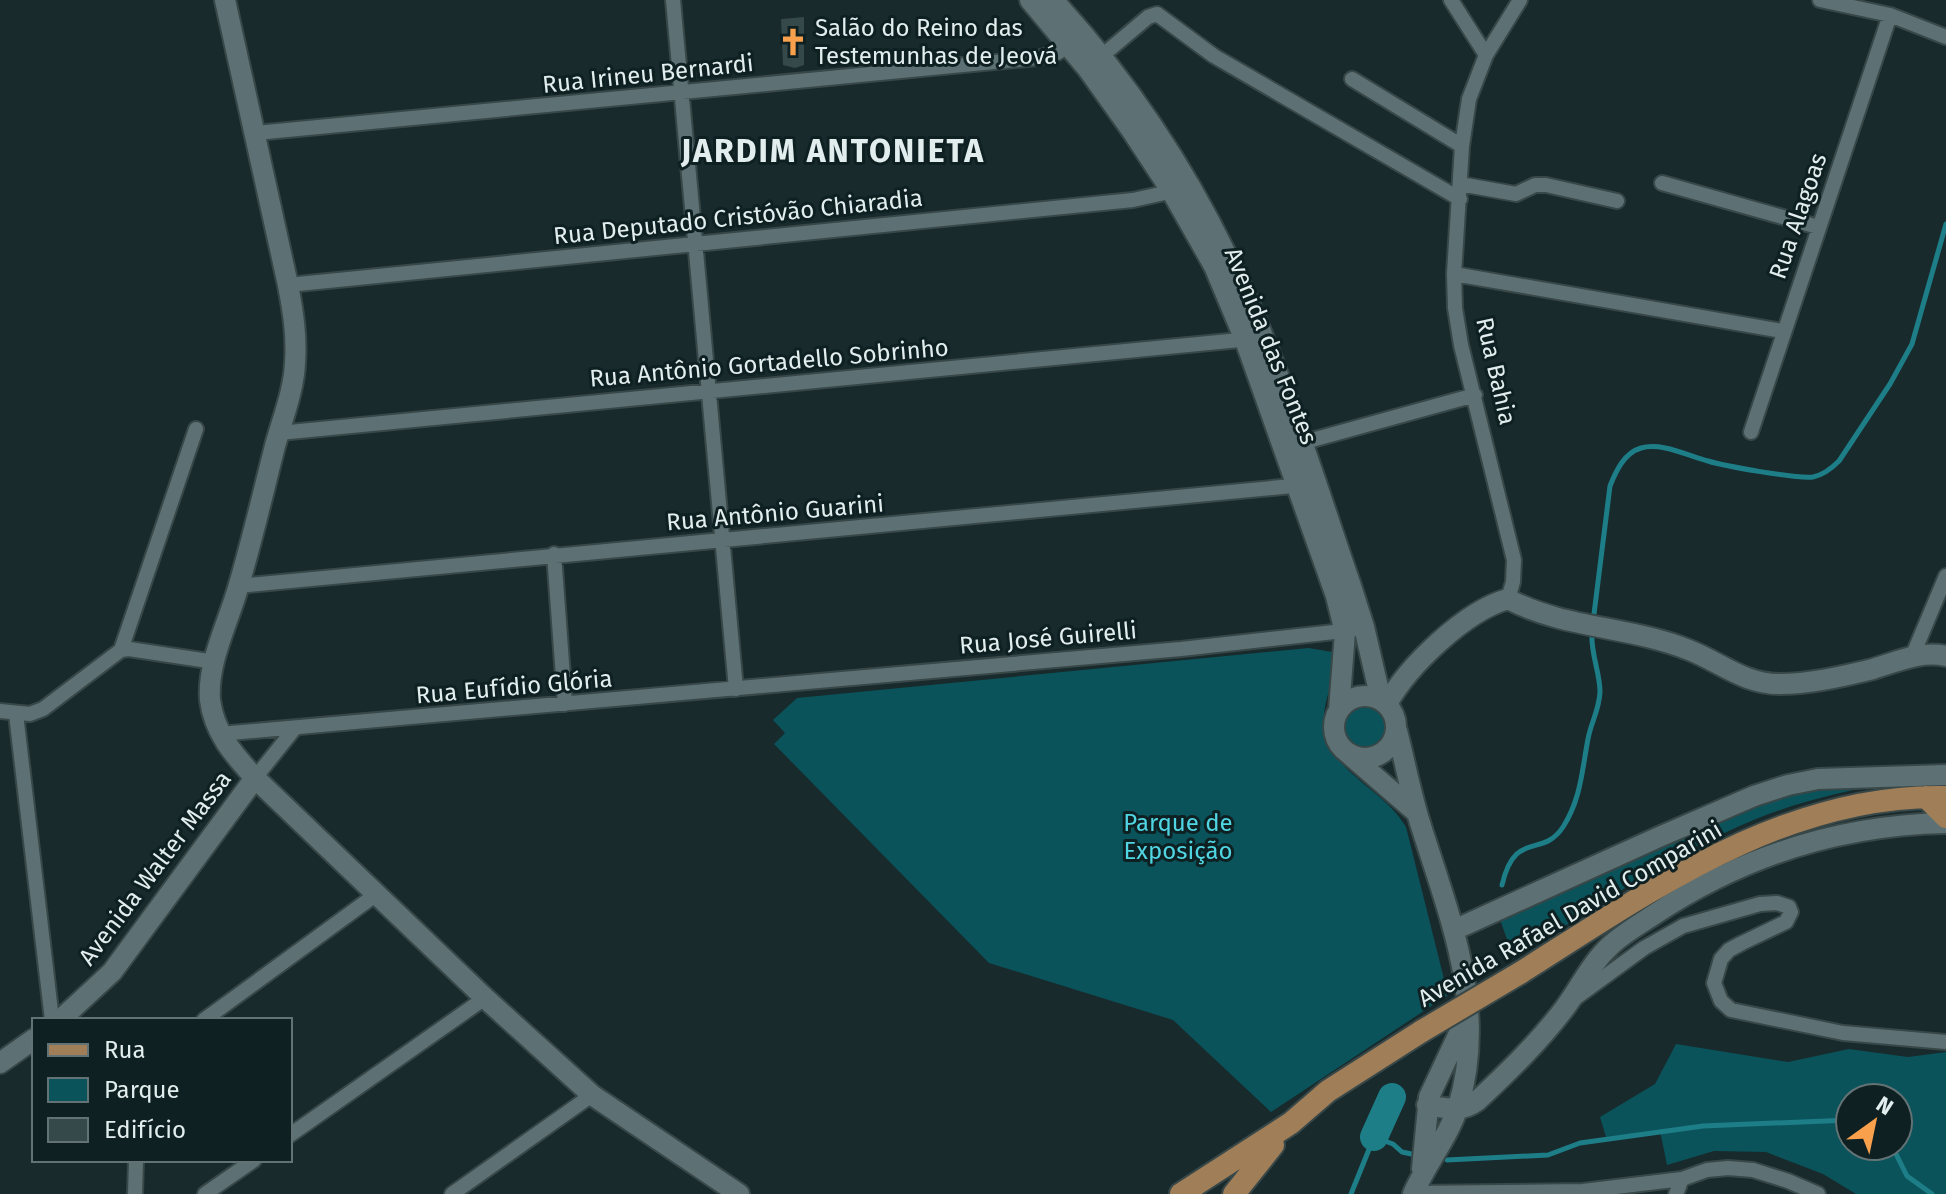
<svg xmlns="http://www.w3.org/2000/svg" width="1946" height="1194" viewBox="0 0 1946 1194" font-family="'Fira Sans',sans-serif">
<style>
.green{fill:#0a535a;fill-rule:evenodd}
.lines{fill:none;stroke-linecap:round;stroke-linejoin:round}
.stream{stroke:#1e7e88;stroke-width:5}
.river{stroke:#1e7e88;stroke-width:28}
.building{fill:#35484a}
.street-casing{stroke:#384748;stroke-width:18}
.secondary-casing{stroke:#384748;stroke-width:24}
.primary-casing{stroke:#384748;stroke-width:26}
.street{stroke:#5d7174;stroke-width:14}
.secondary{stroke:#5d7174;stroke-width:20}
.primary{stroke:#a07e57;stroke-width:22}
.primary-bridge-casing{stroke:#384748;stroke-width:26;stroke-linecap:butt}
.primary-bridge{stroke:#a07e57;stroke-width:22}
.labels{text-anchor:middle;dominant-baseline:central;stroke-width:6;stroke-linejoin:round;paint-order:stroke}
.poi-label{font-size:24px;fill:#e2edee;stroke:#0e2022;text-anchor:start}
.street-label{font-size:24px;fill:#e2edee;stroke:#0e2022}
.park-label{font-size:24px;fill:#50d5e3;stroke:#0e2022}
.district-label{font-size:32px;font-weight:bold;letter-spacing:2px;fill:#e2edee;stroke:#0e2022}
</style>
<rect width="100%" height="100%" fill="#182a2c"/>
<!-- green -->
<path class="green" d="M1309,648L1332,652L1336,659C1335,680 1323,700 1324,721C1325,771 1383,787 1406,827L1448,995L1271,1112L1173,1020L989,963L774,744L785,733L773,720L797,698Z
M1345 727a20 20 0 1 1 40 0a20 20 0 1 1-40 0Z
M1891,782C1846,791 1800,801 1756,819C1670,854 1592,910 1514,959L1498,914L1783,791Z
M1676,1044L1788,1062L1849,1049L1908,1057L1946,1052V1194H1856L1823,1174L1766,1152L1714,1151L1667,1165L1660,1131L1606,1137L1600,1117L1655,1084ZM1850,1098H1898V1146H1850Z"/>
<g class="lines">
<!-- stream -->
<path class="stream" d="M1593,622L1610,486C1616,471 1624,453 1641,448C1662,442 1688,456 1708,461C1724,466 1797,479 1813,477C1823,475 1832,468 1839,461L1890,384L1912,344L1946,224
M1502,885C1515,829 1542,859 1563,827C1581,799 1582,770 1588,739C1591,722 1599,711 1600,692C1600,672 1590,652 1592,631
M1892,1146L1907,1176L1932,1194
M1447,1160L1548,1155L1580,1143L1703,1126L1850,1120
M1351,1194L1374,1137L1393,1144L1402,1152L1416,1155"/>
<!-- river -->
<path class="river" d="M1374,1137L1392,1097"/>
</g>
<!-- building -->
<path class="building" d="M804,17V65L795,68L783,65L781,19Z"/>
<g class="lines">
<defs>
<path id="street" d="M673,0L736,689
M1451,0L1486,55
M1820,0L1890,15L1946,37
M1097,60L1148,17L1157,14L1214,56L1460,199
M1352,79L1462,146
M256,133L1037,58L1057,53L1076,41
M1662,183L1818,227
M1460,184L1516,194L1535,185H1546L1617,201
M1454,274L1782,331
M288,285L1133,200L1178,190
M1751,432L1890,15
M279,433L1250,339
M1301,443L1475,395
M554,554L565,704
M238,586L1303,485
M1508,599L1513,582L1514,560L1461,345L1455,308L1454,274L1462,146L1469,99L1486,55L1520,0
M121,650L196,429
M1912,657L1946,576
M0,711L30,714L43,709L121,650L129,649L215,662
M16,714L52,1020
M219,734L1181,649L1352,630
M255,778L295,728
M1574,999L1644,948L1683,926L1760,904L1777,903L1789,907L1791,912L1786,922L1742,943L1729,950L1721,959L1714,983L1721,1001L1731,1010L1843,1033L1946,1042
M204,1020L378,893
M290,1135L485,998
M1413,1193L1583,1191L1682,1179L1707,1170L1728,1168L1753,1170L1788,1181L1818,1194
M135,1194L136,1160
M205,1194L254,1160
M452,1194L592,1095
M1676,1194L1682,1179"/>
<path id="secondary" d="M225,0L288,285C293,311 297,336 295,363C294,390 282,420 275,446C263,493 252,541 238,588C228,623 207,663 210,700C214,732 233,754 255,778L485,998L592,1095L739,1194
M1030,0L1087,68L1132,131L1172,192L1214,266L1245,340L1336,596L1345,632L1339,710
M1053,0C1123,76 1182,163 1227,256C1279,361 1313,476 1351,586L1364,627L1381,700
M1334 727a31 31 0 1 1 62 0a31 31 0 1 1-62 0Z
M1387,704C1408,666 1465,611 1508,599C1565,629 1630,626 1689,650C1720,662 1744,684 1779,684C1809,684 1840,677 1869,670C1894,663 1920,650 1946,656
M1397,731C1405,762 1411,795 1421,826C1450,918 1488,1010 1458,1107C1448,1138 1426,1164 1413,1194
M1351,756L1417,813
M1454,930L1659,837L1754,796L1788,785L1818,779L1946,775
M60,1020L112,972L255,778
M0,1063L34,1039
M1427,1105C1446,1108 1461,1113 1477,1101C1508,1072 1538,1043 1564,1009C1580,988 1590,964 1611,945C1624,933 1640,924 1655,914C1743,856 1841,825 1946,823
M1422,1169L1429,1097L1468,1014"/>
<path id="primary" d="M1926,797L1946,817
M1520,973C1650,891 1786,793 1946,797
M1181,1194L1291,1123L1328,1091L1422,1031
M1234,1194L1273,1145"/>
</defs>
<!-- street casing -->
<use href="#street" class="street-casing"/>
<!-- secondary casing -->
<use href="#secondary" class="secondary-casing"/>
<!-- primary casing -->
<use href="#primary" class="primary-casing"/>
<!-- street -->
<use href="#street" class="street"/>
<!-- secondary -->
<use href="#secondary" class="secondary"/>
<!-- primary -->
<use href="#primary" class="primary"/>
<defs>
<path id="primary-bridge" d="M1422,1031L1520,973"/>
</defs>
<!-- primary-bridge casing -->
<use href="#primary-bridge" class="primary-bridge-casing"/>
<!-- primary-bridge -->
<use href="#primary-bridge" class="primary-bridge"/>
</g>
<!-- icons -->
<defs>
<symbol id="church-bare" viewBox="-9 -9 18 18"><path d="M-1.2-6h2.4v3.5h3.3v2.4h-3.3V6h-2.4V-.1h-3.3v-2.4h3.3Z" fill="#f9a04c" stroke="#0e2022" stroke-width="2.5" paint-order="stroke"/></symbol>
</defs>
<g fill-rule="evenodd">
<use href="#church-bare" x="773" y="22" width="40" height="40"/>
</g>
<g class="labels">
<!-- poi labels -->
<g class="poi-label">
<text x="815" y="28">Salão do Reino das<tspan x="815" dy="28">Testemunhas de Jeová</tspan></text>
</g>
<!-- street labels -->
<g class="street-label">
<text transform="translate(648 74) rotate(-6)">Rua Irineu Bernardi</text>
<text transform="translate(1798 216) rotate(-71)">Rua Alagoas</text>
<text transform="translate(738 217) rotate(-6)">Rua Deputado Cristóvão Chiaradia</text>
<text transform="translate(1271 346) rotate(68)">Avenida das Fontes</text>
<text transform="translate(769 363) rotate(-5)">Rua Antônio Gortadello Sobrinho</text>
<text transform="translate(1496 371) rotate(77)">Rua Bahia</text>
<text transform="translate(775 513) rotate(-5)">Rua Antônio Guarini</text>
<text transform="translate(1048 638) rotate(-5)">Rua José Guirelli</text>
<text transform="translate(514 687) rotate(-5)">Rua Eufídio Glória</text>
<text transform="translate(155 868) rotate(-53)">Avenida Walter Massa</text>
<text transform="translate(1570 914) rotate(-30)">Avenida Rafael David Comparini</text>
</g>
<!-- park labels -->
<g class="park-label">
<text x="1178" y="823">Parque de<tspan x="1178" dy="28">Exposição</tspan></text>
</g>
<!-- district labels -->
<g class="district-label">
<text x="833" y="151">JARDIM ANTONIETA</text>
</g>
</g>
<!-- legend -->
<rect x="32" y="1018" width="260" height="144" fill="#0e2022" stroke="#637274" stroke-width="2"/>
<rect x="48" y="1044" width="40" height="12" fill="#a07e57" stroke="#637274" stroke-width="2"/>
<text x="104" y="1058" font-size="24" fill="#e2edee">Rua</text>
<rect x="48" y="1078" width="40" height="24" fill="#0a535a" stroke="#637274" stroke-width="2"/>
<text x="104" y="1098" font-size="24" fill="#e2edee">Parque</text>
<rect x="48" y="1118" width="40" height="24" fill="#35484a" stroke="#637274" stroke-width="2"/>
<text x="104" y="1138" font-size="24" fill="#e2edee">Edifício</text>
<!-- north arrow -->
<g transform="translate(1874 1122) rotate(33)"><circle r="38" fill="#0e2022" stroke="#637274" stroke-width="2"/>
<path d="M0-6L14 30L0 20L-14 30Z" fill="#f9a04c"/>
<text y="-12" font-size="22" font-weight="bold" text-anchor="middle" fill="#e2edee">N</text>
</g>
</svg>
